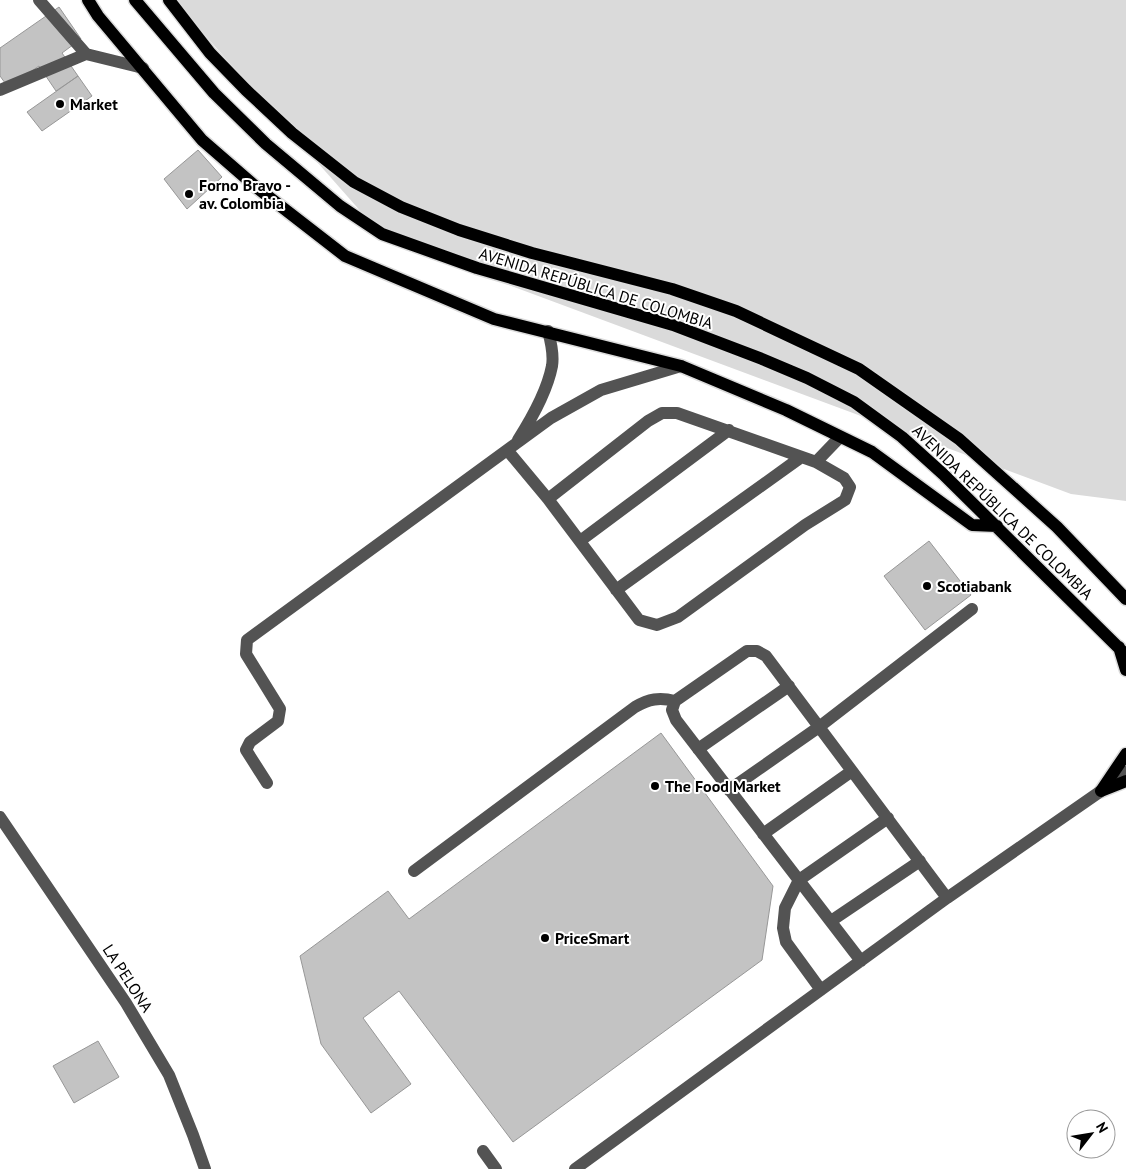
<svg xmlns="http://www.w3.org/2000/svg" width="1126" height="1169" viewBox="0 0 1126 1169" font-family="'PT Sans',sans-serif">
<style>
.green{fill:#dadada}
.building{fill:#c3c3c3;stroke:#979797}
.lines{fill:none;stroke-linecap:round;stroke-linejoin:round}
.major-casing{stroke:#dbdbdb;stroke-width:15}
.minor{stroke:#535353;stroke-width:12}
.major{stroke:#000;stroke-width:12}
.poi-dot{fill:#000;stroke:#fff;stroke-width:2}
.labels{text-anchor:middle;dominant-baseline:central;stroke-width:4;stroke-linejoin:round;paint-order:stroke}
.poi-label{font-size:16px;font-weight:bold;fill:#000;stroke:#fff;text-anchor:start}
.street-label{font-size:16px;fill:#000;stroke:#fff}
</style>
<rect width="100%" height="100%" fill="#fff"/>
<!-- green -->
<path class="green" d="M174,0H1126V501L1071,494L385,239Z"/>
<!-- building -->
<path class="building" d="M59,7L81,39L62,53L78,76L56,91L39,66L8,87L0,76V48Z
M78,76L92,96L42,131L27,112Z
M198,150L222,177L187,209L164,179Z
M929,541L971,595L925,630L884,576Z
M661,733L773,886L762,960L513,1142L399,991L363,1018L411,1084L371,1113L321,1044L300,956L388,891L409,919Z
M98,1041L119,1077L74,1103L53,1066Z"/>
<g class="lines">
<defs>
<path id="major" d="M88,0L98,16L202,140L256,187L345,256L494,319L681,366L786,410L872,452L972,525L997,526
M135,0L214,93L266,144L340,206L382,234L477,268L673,325L762,359L807,378L854,402L902,437L943,474L1126,655
M169,0L210,53L246,90L292,133L354,182L401,207L459,230L532,253L672,289L736,311L859,369L959,439L1057,527L1126,599
M1119,647L1126,670
M1101,791L1126,754
M1101,791L1126,781"/>
</defs>
<!-- major casing -->
<use href="#major" class="major-casing"/>
<!-- minor -->
<path class="minor" d="M39,0L86,54L143,68
M0,90L86,54
M662,413H677L816,462L844,478L850,487L845,500L805,525L678,617L657,625L639,620L548,499L648,421Z
M518,440C532,418 547,392 552,366C554,354 551,342 548,331
M508,451L548,499
M816,462L840,437
M580,541L729,430
M616,590L800,458
M698,749L789,686
M267,783L246,750L250,742L278,721L280,709L246,654L247,640L551,418L601,390L681,366
M729,790L819,727L972,609
M0,817L126,1003L169,1075L193,1135L205,1169
M763,834L852,771
M414,871L635,707C649,699 659,697 675,701
M831,921L920,861
M861,961L676,720L672,710L675,701L747,651H757L766,656L947,898
M821,990L786,942L783,928L785,908L799,880L888,818
M483,1151L496,1169
M575,1169L947,898L1101,791L1126,772"/>
<!-- major -->
<use href="#major" class="major"/>
</g>
<!-- markers -->
<g class="poi-dot">
<circle cx="60" cy="104" r="5"/>
<circle cx="189" cy="194" r="5"/>
<circle cx="927" cy="586" r="5"/>
<circle cx="655" cy="786" r="5"/>
<circle cx="545" cy="938" r="5"/>
</g>
<g class="labels">
<!-- poi labels -->
<g class="poi-label">
<text x="70" y="104">Market</text>
<text x="199" y="185">Forno Bravo -<tspan x="199" dy="18">av. Colombia</tspan></text>
<text x="937" y="586">Scotiabank</text>
<text x="665" y="786">The Food Market</text>
<text x="555" y="938">PriceSmart</text>
</g>
<!-- street labels -->
<g class="street-label">
<text transform="translate(596 288) rotate(17)">AVENIDA REPÚBLICA DE COLOMBIA</text>
<text transform="translate(1003 512) rotate(44)">AVENIDA REPÚBLICA DE COLOMBIA</text>
<text transform="translate(128 978) rotate(57)">LA PELONA</text>
</g>
</g>
<!-- north arrow -->
<g transform="translate(1091 1134) rotate(59)"><circle r="24" fill="#ffffff" stroke="#999999"/>
<path d="M0-4L9 19L0 12L-9 19Z" fill="#000000"/>
<text y="-8" font-size="14" font-weight="bold" text-anchor="middle" fill="#000000">N</text>
</g>
</svg>
